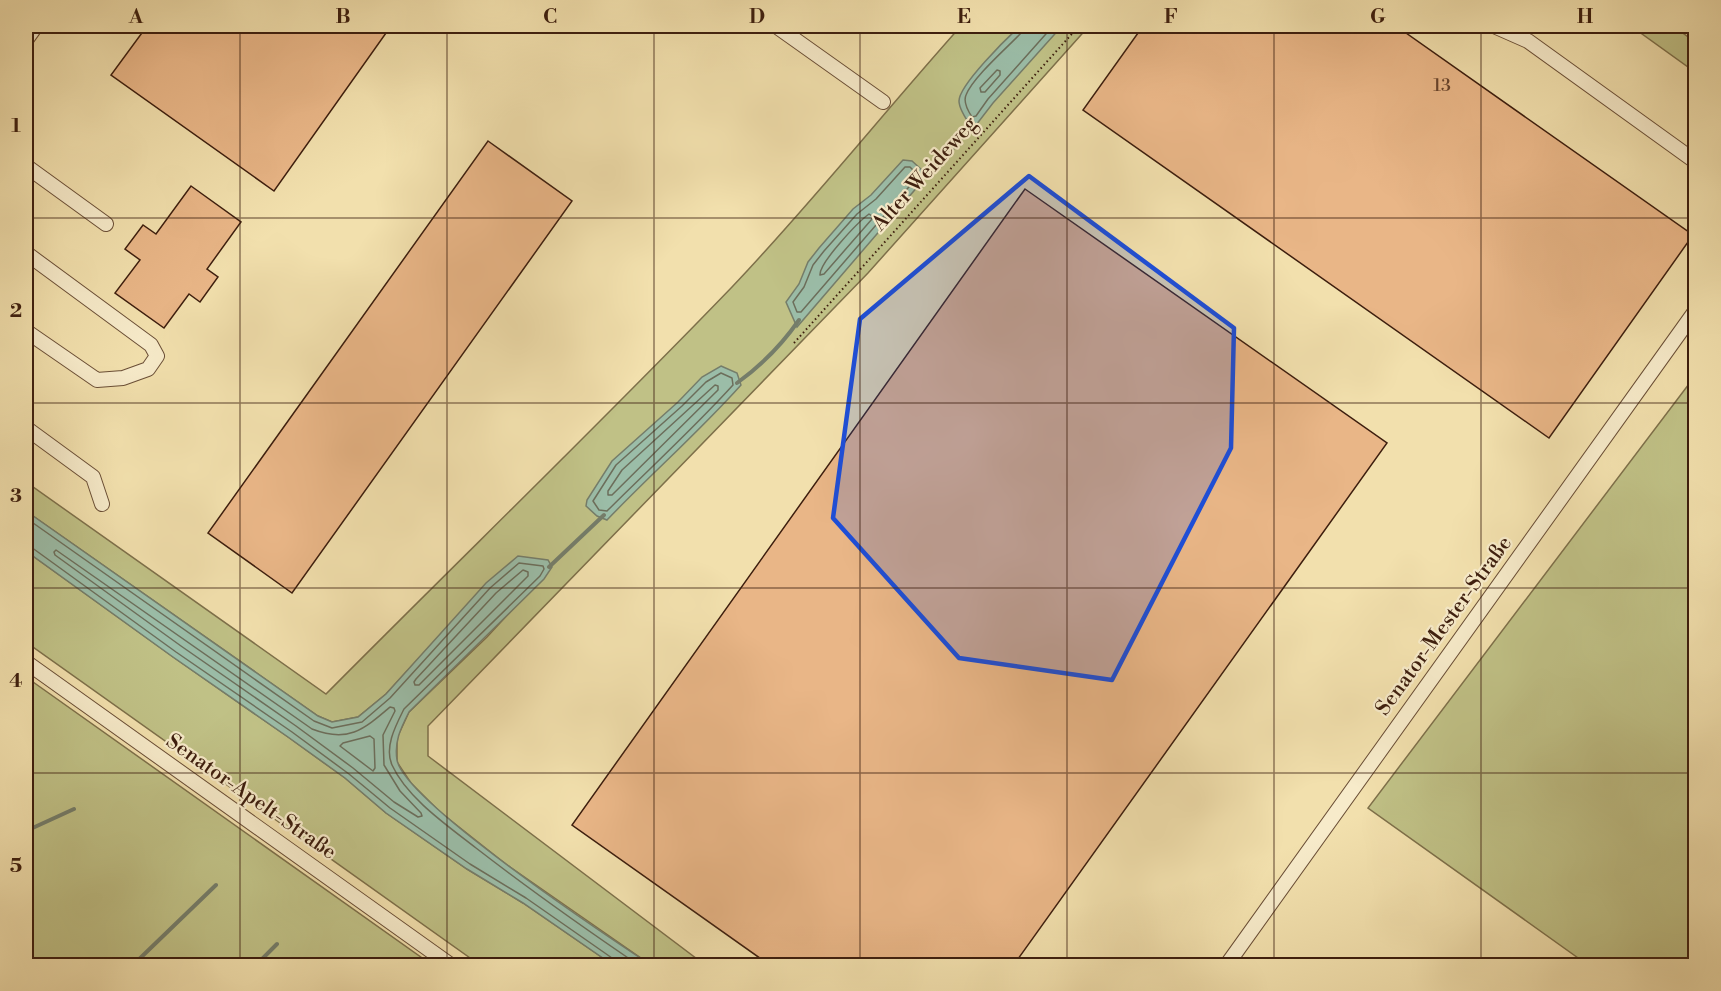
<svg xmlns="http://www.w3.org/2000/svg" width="1721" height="991" viewBox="0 0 1721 991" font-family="'Libre Bodoni',serif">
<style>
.green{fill:#c0c186;stroke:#7e704a;stroke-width:1.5}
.water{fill:#9bbda8;stroke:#757d6a;stroke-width:1.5}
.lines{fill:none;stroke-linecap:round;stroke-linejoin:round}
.shore{stroke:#6c6e5b;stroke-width:1.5}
.stream{stroke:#757d6a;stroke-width:4}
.building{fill:#e9b687;stroke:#3d1e0e;stroke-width:1.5}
.minor-casing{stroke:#6a4e36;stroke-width:16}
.path{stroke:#3d1e0e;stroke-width:2;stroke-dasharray:1.5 3;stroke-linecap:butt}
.minor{stroke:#f7ebca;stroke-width:14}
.marked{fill:#1d4ed8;fill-opacity:0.2;stroke:#1d4ed8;stroke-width:4.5;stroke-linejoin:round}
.grid{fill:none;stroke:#3d1e0e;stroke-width:1.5;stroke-opacity:0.55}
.labels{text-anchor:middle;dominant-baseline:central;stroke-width:4.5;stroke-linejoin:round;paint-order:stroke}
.number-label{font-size:18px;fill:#68442c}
.street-label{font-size:21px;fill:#3d1e0e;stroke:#f7ebca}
.neatline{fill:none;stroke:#3d1e0e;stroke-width:2}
.grid-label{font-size:20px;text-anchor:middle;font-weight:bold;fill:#3d1e0e}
</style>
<rect width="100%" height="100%" fill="#f2e0ad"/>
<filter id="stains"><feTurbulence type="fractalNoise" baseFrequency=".00333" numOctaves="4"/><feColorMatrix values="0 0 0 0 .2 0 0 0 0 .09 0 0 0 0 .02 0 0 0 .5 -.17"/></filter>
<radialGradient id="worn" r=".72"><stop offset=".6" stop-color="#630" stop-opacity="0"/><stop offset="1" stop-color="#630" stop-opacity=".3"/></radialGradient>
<!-- green -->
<path class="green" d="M961,26H1089L868,273L428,726V756L705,965H651L507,865L440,812L411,783L397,762V738L409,712L487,637L525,596L441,634L386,694L358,717L332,722L318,716L26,511V482L326,694C461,558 599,425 732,287C812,203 884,112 961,26Z
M1631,26H1673L1695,42V72Z
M1695,376V965H1588L1368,808Z
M26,551L173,657L288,737L345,778L386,813L467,869L523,903L613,965H480L26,642Z
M26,677L432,965H26Z"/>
<!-- water -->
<path class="water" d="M1020,26H1062L993,103L973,129C968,122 959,110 959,101C959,85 1007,38 1020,26Z
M903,160L912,161L922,170V180L919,185L797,327L786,302L799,284L808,262L819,248L853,209L871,195Z
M721,366L737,373L741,385C699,432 651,474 607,520L597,516L586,506L587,500L612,461L678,402L702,377Z
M26,511L318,716L332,722L358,717L386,694L486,583L518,556L548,560L552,567L544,579L409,712C401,728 394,741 397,760C405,802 607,936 651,965H613L523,903L467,869L386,813L345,778L288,737L173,657L26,551Z"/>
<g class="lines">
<!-- shore -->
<path class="shore" d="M1024,26L1022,32C1008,47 973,77 966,95C963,102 968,111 972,117L976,116L988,99L1053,26
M997,70L1000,71V75L985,92H981L980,88Z
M905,167H910L916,173L914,181L801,312H797L793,302L804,287L813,265L824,251L857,214L876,199Z
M869,214L872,216V219L824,274L820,275C819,263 858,222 869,214Z
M721,373L732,378L733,385C693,429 649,469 607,511L599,510L593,501L616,465L682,406L706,382Z
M715,385L718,386V390L612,495H608V491L622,470Z
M26,518L314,721L332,728L362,722L390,698L490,588L519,563L543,566L544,569L540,576L404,709C396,725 384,747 392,765C407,798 448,826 476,848C529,889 584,928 640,966
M26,546L31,547L176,652L292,732L349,774L390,808L470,864L526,898L612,958L615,966
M56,550L312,729C348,743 363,730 390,707L394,708L395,711L383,735L384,765L400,791L421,813L422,816L418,817L394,802L353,768L296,726L181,646L55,555L54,552Z
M523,570L528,572V576L419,685H415L414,682L416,679L496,593Z
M370,736L374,739L375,768L373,771L340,746L343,743Z"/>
<!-- stream -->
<path class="stream" d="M918,178L932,172L941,163L973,123
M737,383C762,365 781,346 799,320
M549,567L604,515
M26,831L74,809
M26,965L27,966
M132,966L216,885
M255,966L277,944"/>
</g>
<!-- building -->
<path class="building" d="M147,26H391L274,191L111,75Z
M1143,26H1396L1693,235L1549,438L1083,110Z
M488,141L572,201L292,593L208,533Z
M191,186L241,222L207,269L218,277L200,302L189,294L164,328L115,293L140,260L125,249L143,225L156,234Z
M1025,189L1387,443L1013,966H771L572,825Z"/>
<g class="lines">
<defs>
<path id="minor" d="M776,26L883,102
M1494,26L1528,41L1696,162
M26,40L36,26
M26,166L106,224
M26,253L151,345L157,356L148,369L123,378L97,380L26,331
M26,428L93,477L102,504
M26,662L452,966
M1226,966L1696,310"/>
</defs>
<!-- minor casing -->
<use href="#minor" class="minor-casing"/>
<!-- path -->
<path class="path" d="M794,343L1079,26
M465,960L472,966"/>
<!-- minor -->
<use href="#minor" class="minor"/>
</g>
<!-- marked area -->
<path class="marked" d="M1029,176L1234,328L1231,448L1112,680L959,658L833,518L860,319Z"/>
<!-- grid -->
<path class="grid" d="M240,26V966M447,26V966M654,26V966M860,26V966M1067,26V966M1274,26V966M1481,26V966M26,218H1696M26,403H1696M26,588H1696M26,773H1696"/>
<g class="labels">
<!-- number labels -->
<g class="number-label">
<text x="1442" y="85">13</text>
</g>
<!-- street labels -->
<g class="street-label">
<text transform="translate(925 174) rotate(-48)">Alter Weideweg</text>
<text transform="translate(1444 626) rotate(-54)">Senator-Mester-Straße</text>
<text transform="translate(251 797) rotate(35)">Senator-Apelt-Straße</text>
</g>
</g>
<!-- margin -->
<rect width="1721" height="991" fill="none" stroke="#f2e0ad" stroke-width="66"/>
<rect x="33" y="33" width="1655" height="925" class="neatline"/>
<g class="grid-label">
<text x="136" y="23">A</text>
<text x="343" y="23">B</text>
<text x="550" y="23">C</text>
<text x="757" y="23">D</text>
<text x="964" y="23">E</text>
<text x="1171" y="23">F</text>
<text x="1378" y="23">G</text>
<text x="1585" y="23">H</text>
<text x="16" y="132">1</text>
<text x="16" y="317">2</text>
<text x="16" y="502">3</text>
<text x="16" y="687">4</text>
<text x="16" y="872">5</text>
</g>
<rect width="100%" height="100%" filter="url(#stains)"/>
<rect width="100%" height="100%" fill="url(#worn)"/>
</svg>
